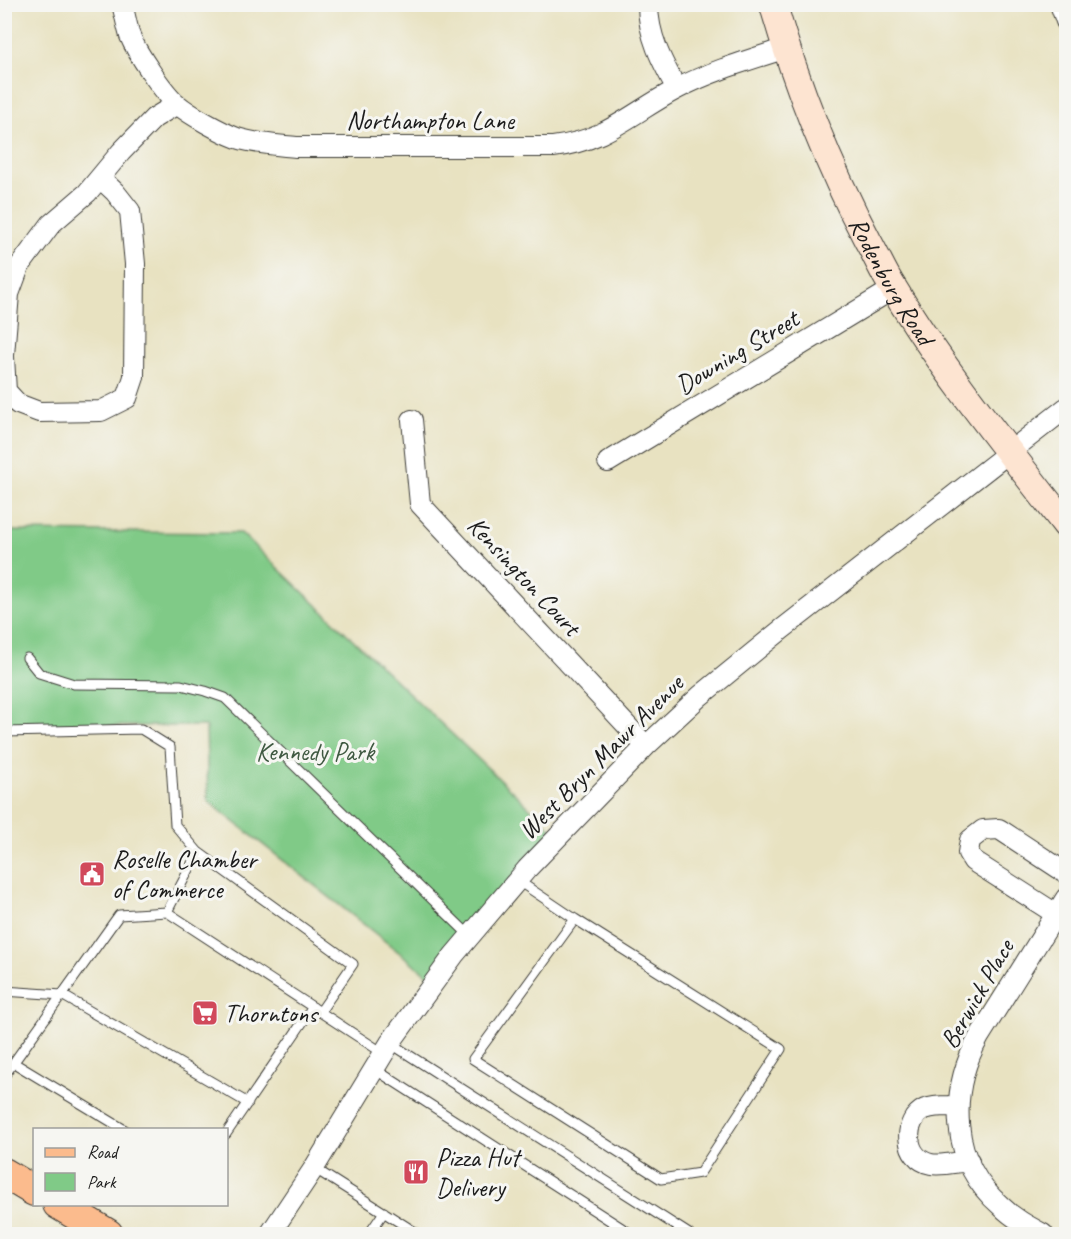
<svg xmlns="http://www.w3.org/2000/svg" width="1071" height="1239" viewBox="0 0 1071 1239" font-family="Caveat,sans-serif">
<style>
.green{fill:#80ca87;stroke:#4e7352;stroke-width:1.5}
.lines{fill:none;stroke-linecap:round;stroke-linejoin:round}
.lane-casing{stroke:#3b3a35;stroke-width:11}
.street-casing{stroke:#3b3a35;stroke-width:22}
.secondary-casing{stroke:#3b3a35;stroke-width:29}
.primary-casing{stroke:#3b3a35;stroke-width:32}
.lane{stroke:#fff;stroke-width:9}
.street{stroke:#fff;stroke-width:20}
.secondary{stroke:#fde4d1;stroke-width:27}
.primary{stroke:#fbbb8d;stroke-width:30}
.labels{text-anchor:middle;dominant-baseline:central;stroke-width:6;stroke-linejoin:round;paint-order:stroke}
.street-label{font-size:26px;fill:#1c1c1c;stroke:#f6f6f2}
.park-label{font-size:26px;fill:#3f5941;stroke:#f6f6f2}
.poi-label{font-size:26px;fill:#1c1c1c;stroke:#f6f6f2;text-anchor:start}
</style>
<rect width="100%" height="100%" fill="#f6f6f2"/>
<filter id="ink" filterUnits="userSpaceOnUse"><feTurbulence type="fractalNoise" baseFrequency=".0167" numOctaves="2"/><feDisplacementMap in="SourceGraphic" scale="12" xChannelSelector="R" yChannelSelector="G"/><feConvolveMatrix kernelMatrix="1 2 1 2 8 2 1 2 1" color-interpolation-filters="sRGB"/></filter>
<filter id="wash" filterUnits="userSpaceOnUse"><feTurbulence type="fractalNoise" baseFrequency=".008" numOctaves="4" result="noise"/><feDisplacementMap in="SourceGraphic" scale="24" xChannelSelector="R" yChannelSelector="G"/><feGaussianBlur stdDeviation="1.35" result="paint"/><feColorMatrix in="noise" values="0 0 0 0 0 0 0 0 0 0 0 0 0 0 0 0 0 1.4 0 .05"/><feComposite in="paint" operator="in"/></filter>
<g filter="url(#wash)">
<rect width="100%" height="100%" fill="#e8e2c1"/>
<!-- green -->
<path class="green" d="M5,531L241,533L554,831L429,976L208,801L206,726H5Z"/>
</g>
<g filter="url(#ink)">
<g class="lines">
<defs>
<path id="lane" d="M27,658L39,673L74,684L181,685L205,691L225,698L470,936
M4,732L141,729L170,747L175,825L198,852L353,964L320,1012
M517,880L575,919L473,1059L661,1179L700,1173L781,1049L575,919
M167,912L198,852
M4,991L62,995L248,1103
M390,1043L689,1234
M14,1063L125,1130
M373,1068L631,1234
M4,1076L119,915L167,912L383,1053
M226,1134L313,1007
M314,1168L418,1234
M369,1234L384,1212"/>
<path id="street" d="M122,4C125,15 127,26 130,36C137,53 163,92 177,104C190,115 221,132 237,138C256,144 277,145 296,147H553C608,140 631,113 677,89C711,71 749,60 786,48
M648,4C648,36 662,62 677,89
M1060,4L1066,21
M4,355L9,294L19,267L51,224L87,193L121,152L154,118L177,104
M4,357L6,391L18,404L39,412L101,411L127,398L134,377L135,264L130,211L115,192L100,178
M412,420L420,504L646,746
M608,462L893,289
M1056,914L973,861L968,853L970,840L983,830L999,829L1066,873
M958,1106C948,1106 935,1105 925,1109C902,1120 904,1159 931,1164C942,1166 957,1162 969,1161
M270,1234L314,1168L390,1043L454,955L527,869L646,746L700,696L781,630L1066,408
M1043,1234C1028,1226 1013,1218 1001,1206C950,1162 948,1093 979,1037L1066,898"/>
<g id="secondary">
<path id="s1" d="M773,4C797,87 828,165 868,241C877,257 884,274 894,289C944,372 1007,449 1066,525"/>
</g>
<path id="primary" d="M4,1173L34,1191
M58,1204L108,1234"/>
</defs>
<!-- lane casing -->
<use href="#lane" class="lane-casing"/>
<!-- street casing -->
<use href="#street" class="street-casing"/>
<!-- secondary casing -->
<use href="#secondary" class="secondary-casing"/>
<!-- primary casing -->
<use href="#primary" class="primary-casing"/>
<!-- lane -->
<use href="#lane" class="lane"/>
<!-- street -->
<use href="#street" class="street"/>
<!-- secondary -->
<use href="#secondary" class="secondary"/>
<!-- primary -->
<use href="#primary" class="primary"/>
</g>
</g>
<!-- icons -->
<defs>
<symbol id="civic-square" viewBox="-11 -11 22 22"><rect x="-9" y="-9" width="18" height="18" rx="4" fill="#d1495b" stroke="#f6f6f2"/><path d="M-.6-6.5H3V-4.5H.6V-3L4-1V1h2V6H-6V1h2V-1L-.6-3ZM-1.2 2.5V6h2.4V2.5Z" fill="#fff"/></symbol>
<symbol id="supermarket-square" viewBox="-11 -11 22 22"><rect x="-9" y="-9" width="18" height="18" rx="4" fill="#d1495b" stroke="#f6f6f2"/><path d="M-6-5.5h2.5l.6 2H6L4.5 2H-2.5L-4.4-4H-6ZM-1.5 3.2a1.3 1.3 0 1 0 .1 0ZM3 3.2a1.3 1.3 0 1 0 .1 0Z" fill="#fff"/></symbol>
<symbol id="restaurant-square" viewBox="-11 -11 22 22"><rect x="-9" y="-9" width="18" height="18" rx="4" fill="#d1495b" stroke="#f6f6f2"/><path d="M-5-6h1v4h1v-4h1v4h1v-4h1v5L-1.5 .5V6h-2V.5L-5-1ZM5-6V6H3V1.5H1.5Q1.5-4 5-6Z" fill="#fff"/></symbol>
</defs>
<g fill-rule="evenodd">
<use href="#civic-square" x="77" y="859" width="30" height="30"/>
<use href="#supermarket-square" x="190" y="998" width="30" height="30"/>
<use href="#restaurant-square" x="401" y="1157" width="30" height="30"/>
</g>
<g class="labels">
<!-- street labels -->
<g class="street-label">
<text x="430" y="120">Northampton Lane</text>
<text stroke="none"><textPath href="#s1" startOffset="302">Rodenburg Road</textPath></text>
<text transform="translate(737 352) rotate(-31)">Downing Street</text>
<text transform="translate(524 576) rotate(47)">Kensington Court</text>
<text transform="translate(601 757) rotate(-45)">West Bryn Mawr Avenue</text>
<text transform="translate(977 994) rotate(-60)">Berwick Place</text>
</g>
<!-- park labels -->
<g class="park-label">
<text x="315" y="751">Kennedy Park</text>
</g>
<!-- poi labels -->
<g class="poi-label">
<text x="112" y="859">Roselle Chamber<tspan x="112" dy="30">of Commerce</tspan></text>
<text x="224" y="1013">Thorntons</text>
<text x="436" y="1157">Pizza Hut<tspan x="436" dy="30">Delivery</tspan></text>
</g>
</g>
<!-- margin -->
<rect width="1071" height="1239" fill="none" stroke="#f6f6f2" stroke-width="24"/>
<!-- legend -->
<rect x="33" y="1128" width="195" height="78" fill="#f6f6f2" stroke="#9f9f9c" stroke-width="1.5"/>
<rect x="45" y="1148" width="30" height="9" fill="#fbbb8d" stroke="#9f9f9c" stroke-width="1.5"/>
<text x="87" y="1158" font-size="18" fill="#1c1c1c">Road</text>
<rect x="45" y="1173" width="30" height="18" fill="#80ca87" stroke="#9f9f9c" stroke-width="1.5"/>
<text x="87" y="1188" font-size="18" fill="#1c1c1c">Park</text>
</svg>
